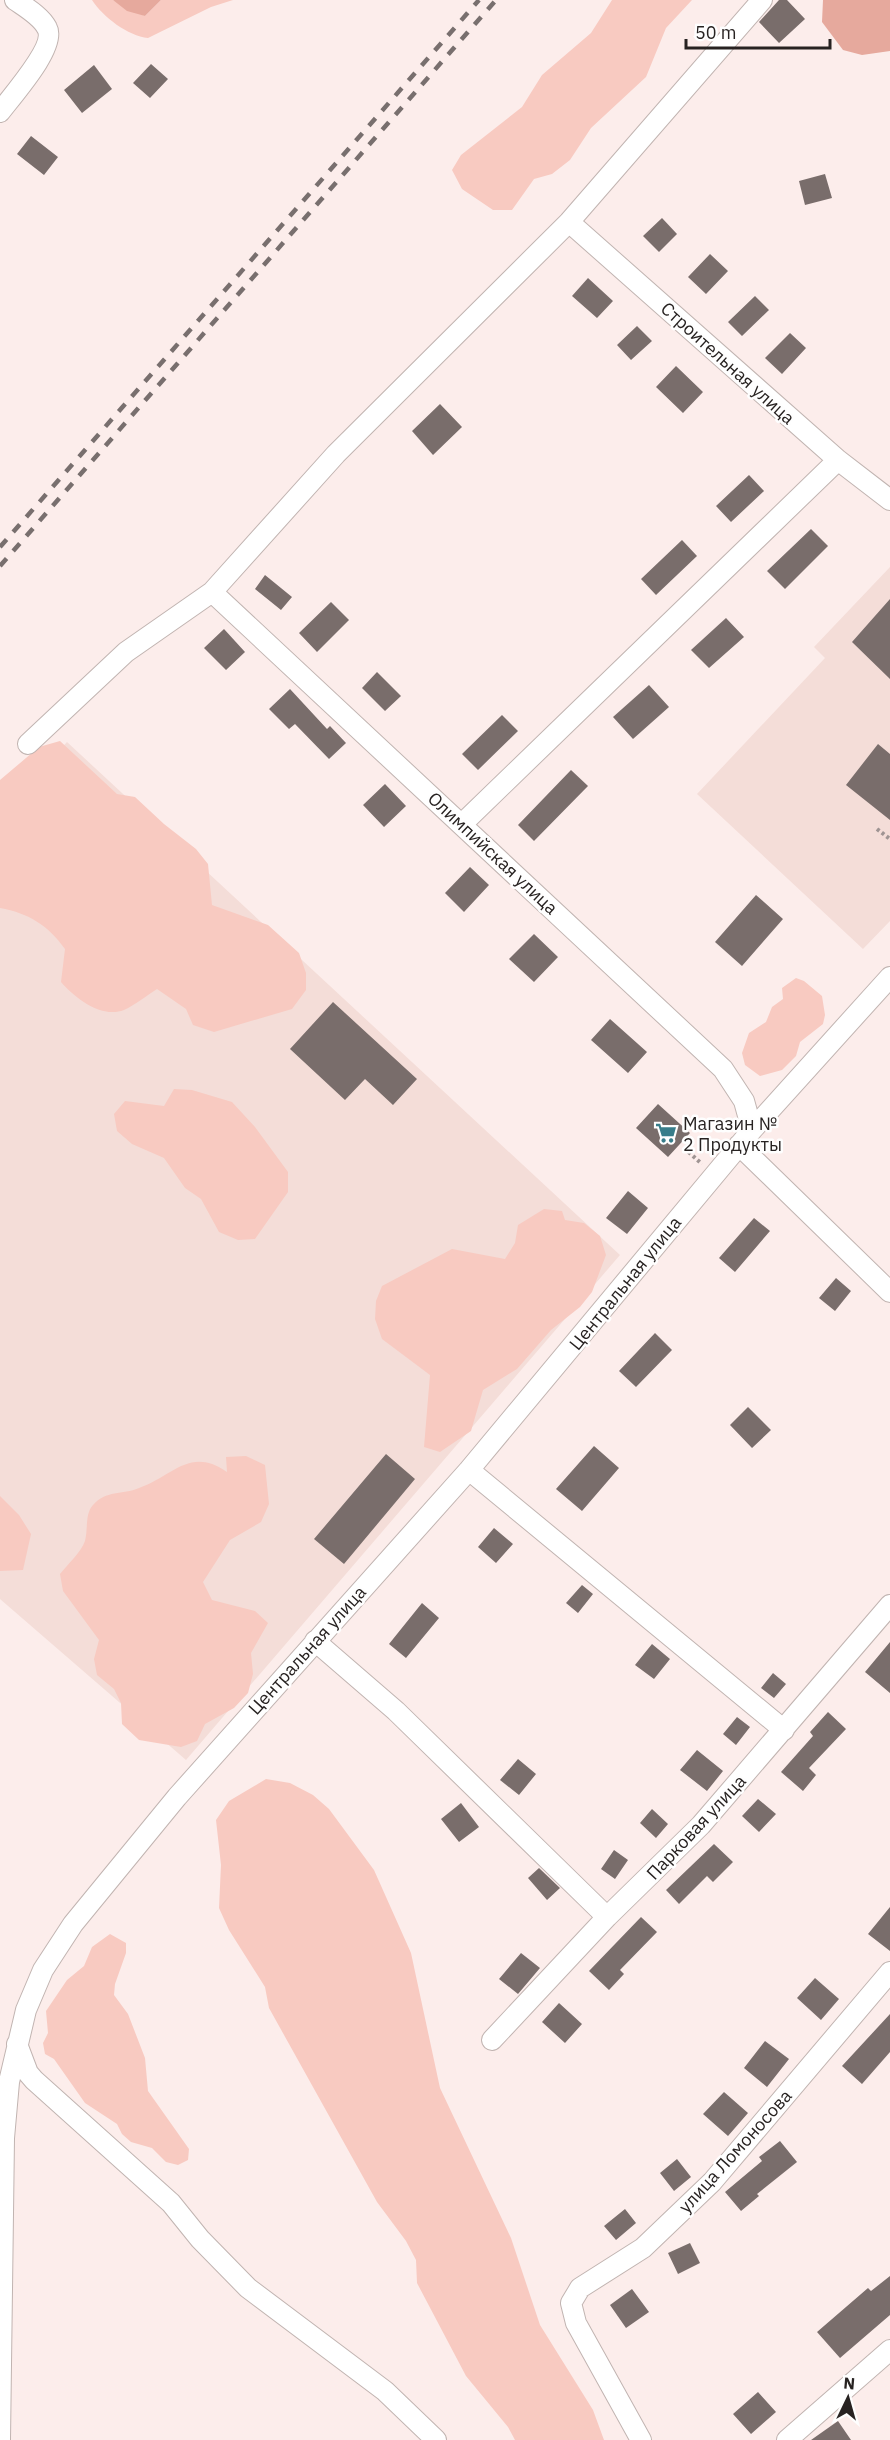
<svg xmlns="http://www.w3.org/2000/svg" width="890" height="2440" viewBox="0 0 890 2440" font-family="'IBM Plex Sans',sans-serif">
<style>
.built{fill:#f4ddd8}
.green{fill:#f8cac1}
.water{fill:#e6a99d}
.building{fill:#796d6b}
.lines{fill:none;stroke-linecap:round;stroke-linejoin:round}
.minor-casing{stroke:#c1b4b1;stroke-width:22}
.path{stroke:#9f9493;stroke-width:4;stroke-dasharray:3 3;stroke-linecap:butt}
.minor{stroke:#fff;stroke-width:20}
.rail{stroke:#786f6e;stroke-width:4.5;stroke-dasharray:10 10;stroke-linecap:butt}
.labels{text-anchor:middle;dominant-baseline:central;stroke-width:5;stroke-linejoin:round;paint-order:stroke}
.street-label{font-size:18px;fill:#272221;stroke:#fefefe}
.poi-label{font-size:18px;fill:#272221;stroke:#fefefe;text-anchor:start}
</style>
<rect width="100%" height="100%" fill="#fcedeb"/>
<!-- built -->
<path class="built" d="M890,567V921L863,949L697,794L825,658L814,647Z
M67,742L620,1255L186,1760L0,1599V815Z"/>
<!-- green -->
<path class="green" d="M92,0H113L145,16L161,0H233L211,7L148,38C128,36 103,17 92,0Z
M612,0H692L666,28L646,77L591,128L570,160L552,174L534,179L512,210H493L462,189L452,170L461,155L522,107L542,75L591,33Z
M60,741L117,794L135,797L164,824L196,849L208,864L212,905L268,925L299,953L306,973V990L292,1009L214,1032L193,1025L186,1009L157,989C146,996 135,1005 124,1010C101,1019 74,997 61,982L65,949C48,925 28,913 0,908V780L39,747Z
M796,978L804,981L822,996L825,1015L823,1024L800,1042L796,1056L782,1070L760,1076L745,1065L742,1053L749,1033L766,1022L772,1007L783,999L782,988Z
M174,1089L192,1090L232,1102L255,1127L288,1172V1192L255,1239L238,1240L219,1232L201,1199L185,1188L164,1158L132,1144L117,1131L114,1114L125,1101L164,1106Z
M544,1209L562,1211L565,1220L584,1223L600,1236L606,1255L592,1292L580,1307L551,1330L517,1369L483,1390L471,1431L440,1452L424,1447L430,1375L382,1339L375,1319L376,1301L382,1286L452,1249L505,1259L515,1243L518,1225Z
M246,1456L265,1465L269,1504L261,1522L230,1540L203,1582L212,1600L255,1611L268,1623L251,1653L253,1674L248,1693L234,1708L205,1724L197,1741L181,1747L139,1740L122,1724L121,1703L114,1689L97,1675L94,1659L99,1640L63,1591L60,1574C68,1564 81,1552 85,1541C88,1530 85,1513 93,1505C106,1490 122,1495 139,1488C173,1476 190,1446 227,1472L226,1457Z
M0,1496L19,1515L31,1534L23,1570L0,1571Z
M266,1779L290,1783L313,1795L329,1809L374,1870L411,1953L440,2088L511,2238L540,2325L593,2410L604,2440H515L508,2427L466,2376L417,2283L416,2260L406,2241L377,2202L269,2008L265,1987L229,1930L219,1908L221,1865L216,1820L229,1801Z
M110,1934L126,1943V1953L115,1984L114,1995L128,2014L145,2058L148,2091L189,2149L188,2160L178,2165L166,2162L152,2148L131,2142L122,2134L117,2124L85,2103L54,2059L45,2054L43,2043L48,2033L46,2011L67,1980L84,1966L92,1947Z"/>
<!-- water -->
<path class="water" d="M113,0H161L145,16L127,11Z
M823,0H890V51L862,55L843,50L822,22Z"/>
<!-- building -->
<path class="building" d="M779,0H787L805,19L779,43L759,22Z
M151,64L168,79L150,98L133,83Z
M94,65L112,89L82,113L64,90Z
M31,136L58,157L44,175L17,154Z
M825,174L832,198L805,205L799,181Z
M662,218L677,234L659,252L643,236Z
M710,254L728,271L706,294L688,277Z
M588,278L613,301L597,318L572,296Z
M755,296L769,310L742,336L728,322Z
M637,326L652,341L631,360L617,345Z
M790,333L806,348L782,374L765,358Z
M676,366L703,392L683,413L656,387Z
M440,404L462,427L433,455L412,431Z
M749,475L764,491L731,522L716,506Z
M811,529L828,546L785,589L767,571Z
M682,540L697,556L656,595L641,579Z
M265,575L292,597L281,610L255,589Z
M890,599V679L852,642Z
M331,602L349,620L317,652L299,633Z
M726,618L744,637L709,668L691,650Z
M224,629L245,652L226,670L204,648Z
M377,672L401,696L385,711L362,688Z
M649,685L669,707L633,739L613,717Z
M290,689L327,729L330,726L346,743L329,759L295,724L289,729L269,709Z
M502,715L518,731L478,770L462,754Z
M878,744L890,754V820L846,785Z
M571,770L588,786L534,841L518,825Z
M385,784L406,806L384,827L363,805Z
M470,867L489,885L464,912L445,893Z
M756,895L783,919L742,966L715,942Z
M534,934L558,957L534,982L509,959Z
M333,1002L417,1079L393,1105L365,1079L345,1100L290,1049Z
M610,1019L647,1052L628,1073L591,1040Z
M658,1104L690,1133L668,1157L636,1128Z
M628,1191L648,1208L627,1234L606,1218Z
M754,1218L770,1231L735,1272L719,1258Z
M836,1278L851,1291L835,1311L819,1298Z
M655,1333L672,1350L636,1387L619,1371Z
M748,1407L771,1430L752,1448L730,1425Z
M594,1446L619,1468L582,1511L556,1489Z
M386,1454L415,1479L344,1564L314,1539Z
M494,1528L513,1544L496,1563L478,1547Z
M582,1585L593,1594L578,1613L566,1603Z
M422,1603L439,1618L406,1658L389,1644Z
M890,1642V1693L865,1672Z
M652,1644L670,1659L654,1679L635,1665Z
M773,1673L786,1684L774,1698L761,1688Z
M828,1712L846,1729L809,1768L816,1775L803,1791L781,1772L813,1736L810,1732Z
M737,1717L750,1727L736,1745L723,1734Z
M697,1750L723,1771L707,1791L680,1770Z
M518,1759L536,1774L519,1795L500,1780Z
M758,1799L776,1814L759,1832L742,1816Z
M461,1803L479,1827L459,1842L441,1819Z
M652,1809L668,1824L656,1838L640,1823Z
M714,1844L733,1862L713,1882L707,1876L679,1904L666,1890Z
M614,1850L628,1860L615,1879L601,1869Z
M539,1868L560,1888L547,1900L528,1878Z
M890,1907V1951L868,1934Z
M641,1917L657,1932L620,1970L624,1974L609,1990L589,1971Z
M521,1953L540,1968L518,1994L499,1979Z
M815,1978L839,1999L821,2020L797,1998Z
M559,2003L582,2024L565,2043L542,2022Z
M890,2014V2052L862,2084L842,2066Z
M765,2041L789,2059L767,2087L744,2068Z
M724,2092L748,2113L728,2136L703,2114Z
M780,2141L797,2162L757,2194L759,2196L741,2211L725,2192L762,2161L759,2157Z
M677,2159L691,2177L674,2191L660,2173Z
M625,2209L636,2223L616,2240L604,2226Z
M690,2243L700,2263L678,2274L668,2253Z
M890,2276V2315L840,2358L817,2332L868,2288L871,2291Z
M632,2289L649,2312L626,2328L610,2305Z
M758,2392L776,2412L751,2434L733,2414Z
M838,2421L851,2440H811Z"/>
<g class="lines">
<defs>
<path id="minor" d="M0,112C12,96 57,46 47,28C41,16 25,7 15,0
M569,222L838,460L890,500
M212,592L723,1069L744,1101L752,1130
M28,744L126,652L212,592L336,454L569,222L762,0
M462,824L838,460
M739,1145L890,1292
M469,1470L784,1730
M315,1641L396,1711L607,1917
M492,2040L607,1917L701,1825L890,1605
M17,2044L28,2073L34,2080L171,2203L200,2239L248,2288L385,2391L436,2440
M0,2440L4,2138L9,2082L26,2010L43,1970L73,1924L177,1797L469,1470L752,1130L890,977
M641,2440L576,2323L571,2303L580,2288L643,2248L712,2182L890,1972
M787,2440L890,2350"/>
</defs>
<!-- minor casing -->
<use href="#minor" class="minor-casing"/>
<!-- path -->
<path class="path" d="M877,829L890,839
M684,1148L702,1164"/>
<!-- minor -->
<use href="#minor" class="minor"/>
<!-- rail -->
<path class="rail" d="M0,547L479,0
M0,566L496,0"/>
</g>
<!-- icons -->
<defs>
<symbol id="supermarket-bare" viewBox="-9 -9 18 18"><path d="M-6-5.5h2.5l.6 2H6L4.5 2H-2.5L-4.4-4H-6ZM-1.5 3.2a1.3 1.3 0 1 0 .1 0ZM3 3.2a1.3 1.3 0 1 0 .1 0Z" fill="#387d8a" stroke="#fefefe" stroke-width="2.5" paint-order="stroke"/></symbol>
</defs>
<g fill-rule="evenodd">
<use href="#supermarket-bare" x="651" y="1118" width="30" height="30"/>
</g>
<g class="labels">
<!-- street labels -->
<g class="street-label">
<text transform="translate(728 363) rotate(42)">Строительная улица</text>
<text transform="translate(493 853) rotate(43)">Олимпийская улица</text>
<text transform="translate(625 1283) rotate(-51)">Центральная улица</text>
<text transform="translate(307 1650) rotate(-48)">Центральная улица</text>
<text transform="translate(696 1827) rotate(-47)">Парковая улица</text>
<text transform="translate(735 2151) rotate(-48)">улица Ломоносова</text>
</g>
<!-- poi labels -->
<g class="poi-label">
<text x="683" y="1123">Магазин №<tspan x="683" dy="21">2 Продукты</tspan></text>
</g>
</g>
<!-- north arrow -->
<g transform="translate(848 2398) rotate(5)" stroke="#fefefe" stroke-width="4.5" paint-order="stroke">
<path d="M0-4.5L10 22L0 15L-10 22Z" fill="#272221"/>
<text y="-9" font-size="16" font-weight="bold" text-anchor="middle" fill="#272221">N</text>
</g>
<!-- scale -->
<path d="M686 39v9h144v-9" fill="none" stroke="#272221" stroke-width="3"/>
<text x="695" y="39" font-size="18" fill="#272221" stroke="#fefefe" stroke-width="4.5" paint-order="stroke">50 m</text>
</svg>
